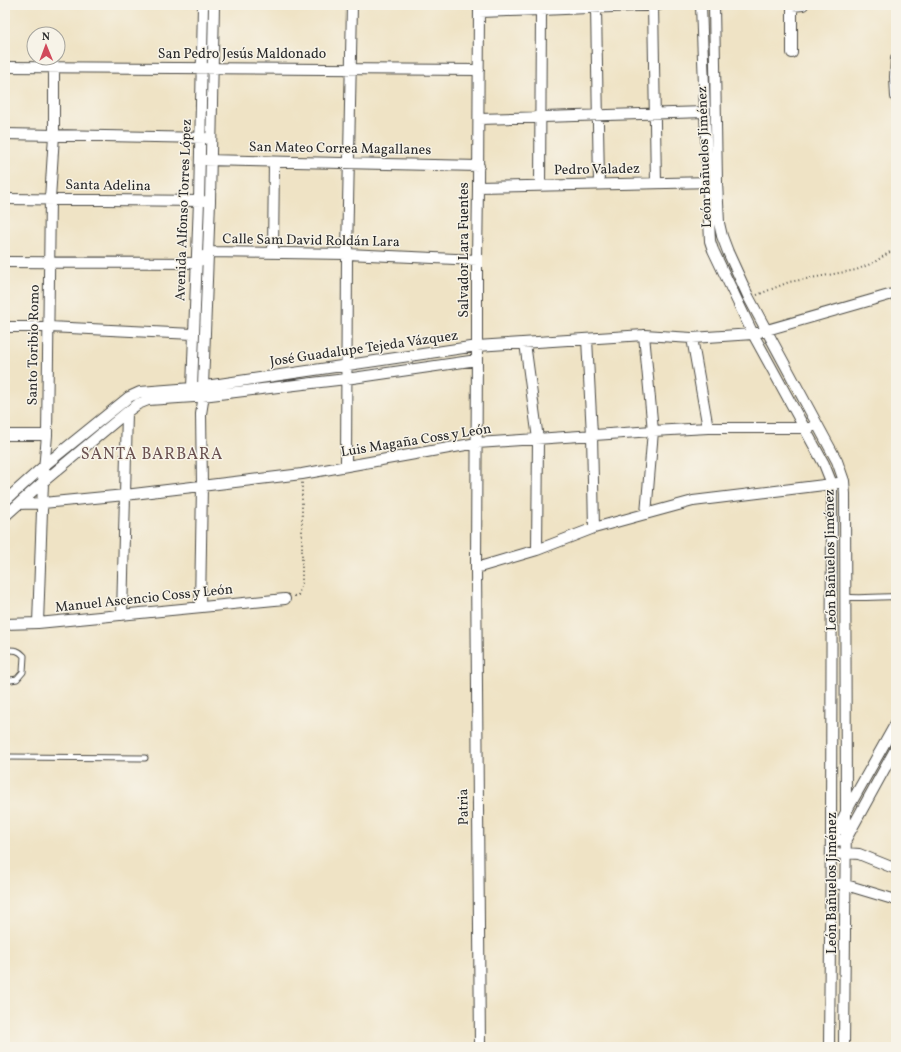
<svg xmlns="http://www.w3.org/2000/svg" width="901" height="1052" viewBox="0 0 901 1052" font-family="Vollkorn,serif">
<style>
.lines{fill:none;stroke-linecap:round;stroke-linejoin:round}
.lane-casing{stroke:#484742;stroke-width:7}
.street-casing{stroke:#484742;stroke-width:12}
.path{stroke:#484742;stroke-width:2;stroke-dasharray:1 3;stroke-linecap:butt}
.lane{stroke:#fff;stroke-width:5}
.street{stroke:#fff;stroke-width:10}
.labels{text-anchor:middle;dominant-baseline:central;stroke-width:3;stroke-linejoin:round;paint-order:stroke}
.street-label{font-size:14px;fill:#2b2b2b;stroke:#f7f3e8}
.quarter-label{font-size:16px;letter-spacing:1px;fill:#69504f;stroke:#f7f3e8}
</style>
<rect width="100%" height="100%" fill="#f7f3e8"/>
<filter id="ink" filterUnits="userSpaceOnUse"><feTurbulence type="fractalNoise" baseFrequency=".025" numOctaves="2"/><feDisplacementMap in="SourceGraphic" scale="8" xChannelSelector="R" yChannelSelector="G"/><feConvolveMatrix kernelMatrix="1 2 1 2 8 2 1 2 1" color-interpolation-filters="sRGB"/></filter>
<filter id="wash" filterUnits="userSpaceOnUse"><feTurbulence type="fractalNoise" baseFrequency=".012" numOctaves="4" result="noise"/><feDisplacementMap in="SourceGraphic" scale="16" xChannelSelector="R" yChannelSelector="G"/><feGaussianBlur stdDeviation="0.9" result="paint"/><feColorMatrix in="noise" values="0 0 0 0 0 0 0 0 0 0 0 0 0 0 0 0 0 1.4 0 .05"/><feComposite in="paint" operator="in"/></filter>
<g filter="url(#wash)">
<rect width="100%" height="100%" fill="#efe3c5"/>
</g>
<g filter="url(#ink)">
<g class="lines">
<defs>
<path id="lane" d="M845,597C862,599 879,596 896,597
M5,650C14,650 18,649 24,656L23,672L17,679L5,681
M5,757L145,758"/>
<path id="street" d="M479,5L478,187L477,260V346L476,568L480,1047
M653,5L656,183
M701,5L709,220L710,241L713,250L753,334L824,464L832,484L831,831L829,1047
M714,5L717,182L719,223L722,236L728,252L749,298L837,461L844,481L845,494L846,812L844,1047
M792,6L803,5
M596,7L599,184
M479,12L541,10L659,5
M792,53V5
M896,59L895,77L896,97
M5,67L479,70
M479,119L705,112
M5,134L205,138
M205,160L479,166
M540,186L541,10
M478,187L713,182
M5,199L204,201
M273,252L274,162
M5,262L197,263L209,252L347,254L477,260
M5,327H49L193,334
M644,335L653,431L646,514
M692,338L708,428
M587,339L592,435L594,528
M525,343L538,439L537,550
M193,393L192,388L199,201L203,5
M5,435H47
M346,466L347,254L352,5
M5,501L45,465L129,397L140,392L192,388L477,346L644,335L692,338L753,334L896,293
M19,504L43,503L125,495L302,474L477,443L653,431L708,428H810
M5,516L43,482L127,412L138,404L148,400L194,397L346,379L477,360
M476,568L537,550L594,528L693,501L832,484L838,483
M200,607L202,485L201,414L204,395L203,386L210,201L214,5
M122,615L125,495L127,412
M38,623L43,482L47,435L50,199L54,135V67
M5,624L38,623L285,599
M896,723L846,812L831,842L846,839L896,748
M831,854L846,853L859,854L896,869
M830,882L846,885L896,900"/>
</defs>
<!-- lane casing -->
<use href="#lane" class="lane-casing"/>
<!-- street casing -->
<use href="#street" class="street-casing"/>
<!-- path -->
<path class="path" d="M757,295L789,282L856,270L873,263L890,252H896
M294,596L298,595L302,583V482"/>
<!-- lane -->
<use href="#lane" class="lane"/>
<!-- street -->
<use href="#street" class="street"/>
</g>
</g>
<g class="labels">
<!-- street labels -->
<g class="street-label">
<text x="242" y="54">San Pedro Jesús Maldonado</text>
<text transform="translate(340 149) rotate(1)">San Mateo Correa Magallanes</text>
<text transform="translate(705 157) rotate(-92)">León Bañuelos Jiménez</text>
<text transform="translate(597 170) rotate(-1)">Pedro Valadez</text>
<text transform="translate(108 186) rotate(1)">Santa Adelina</text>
<text transform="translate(184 210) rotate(-88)">Avenida Alfonso Torres López</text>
<text transform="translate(311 241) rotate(1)">Calle Sam David Roldán Lara</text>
<text transform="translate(464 250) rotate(-90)">Salvador Lara Fuentes</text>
<text transform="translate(34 345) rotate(-89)">Santo Toribio Romo</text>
<text transform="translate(364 349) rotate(-8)">José Guadalupe Tejeda Vázquez</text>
<text transform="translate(416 441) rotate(-9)">Luis Magaña Coss y León</text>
<text transform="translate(831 560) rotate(-91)">León Bañuelos Jiménez</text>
<text transform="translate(144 599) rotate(-6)">Manuel Ascencio Coss y León</text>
<text transform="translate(464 807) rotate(-91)">Patria</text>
<text transform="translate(832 883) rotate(-90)">León Bañuelos Jiménez</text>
</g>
<!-- quarter labels -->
<g class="quarter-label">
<text x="152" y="455">SANTA BARBARA</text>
</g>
</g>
<!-- margin -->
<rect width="901" height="1052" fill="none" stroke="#f7f3e8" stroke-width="20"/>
<!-- north arrow -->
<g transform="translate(46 46) rotate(359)"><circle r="19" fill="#f7f3e8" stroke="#a5a39c"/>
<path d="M0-3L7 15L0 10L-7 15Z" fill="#d1495b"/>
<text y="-6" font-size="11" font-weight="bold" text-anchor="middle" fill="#2b2b2b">N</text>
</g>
</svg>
